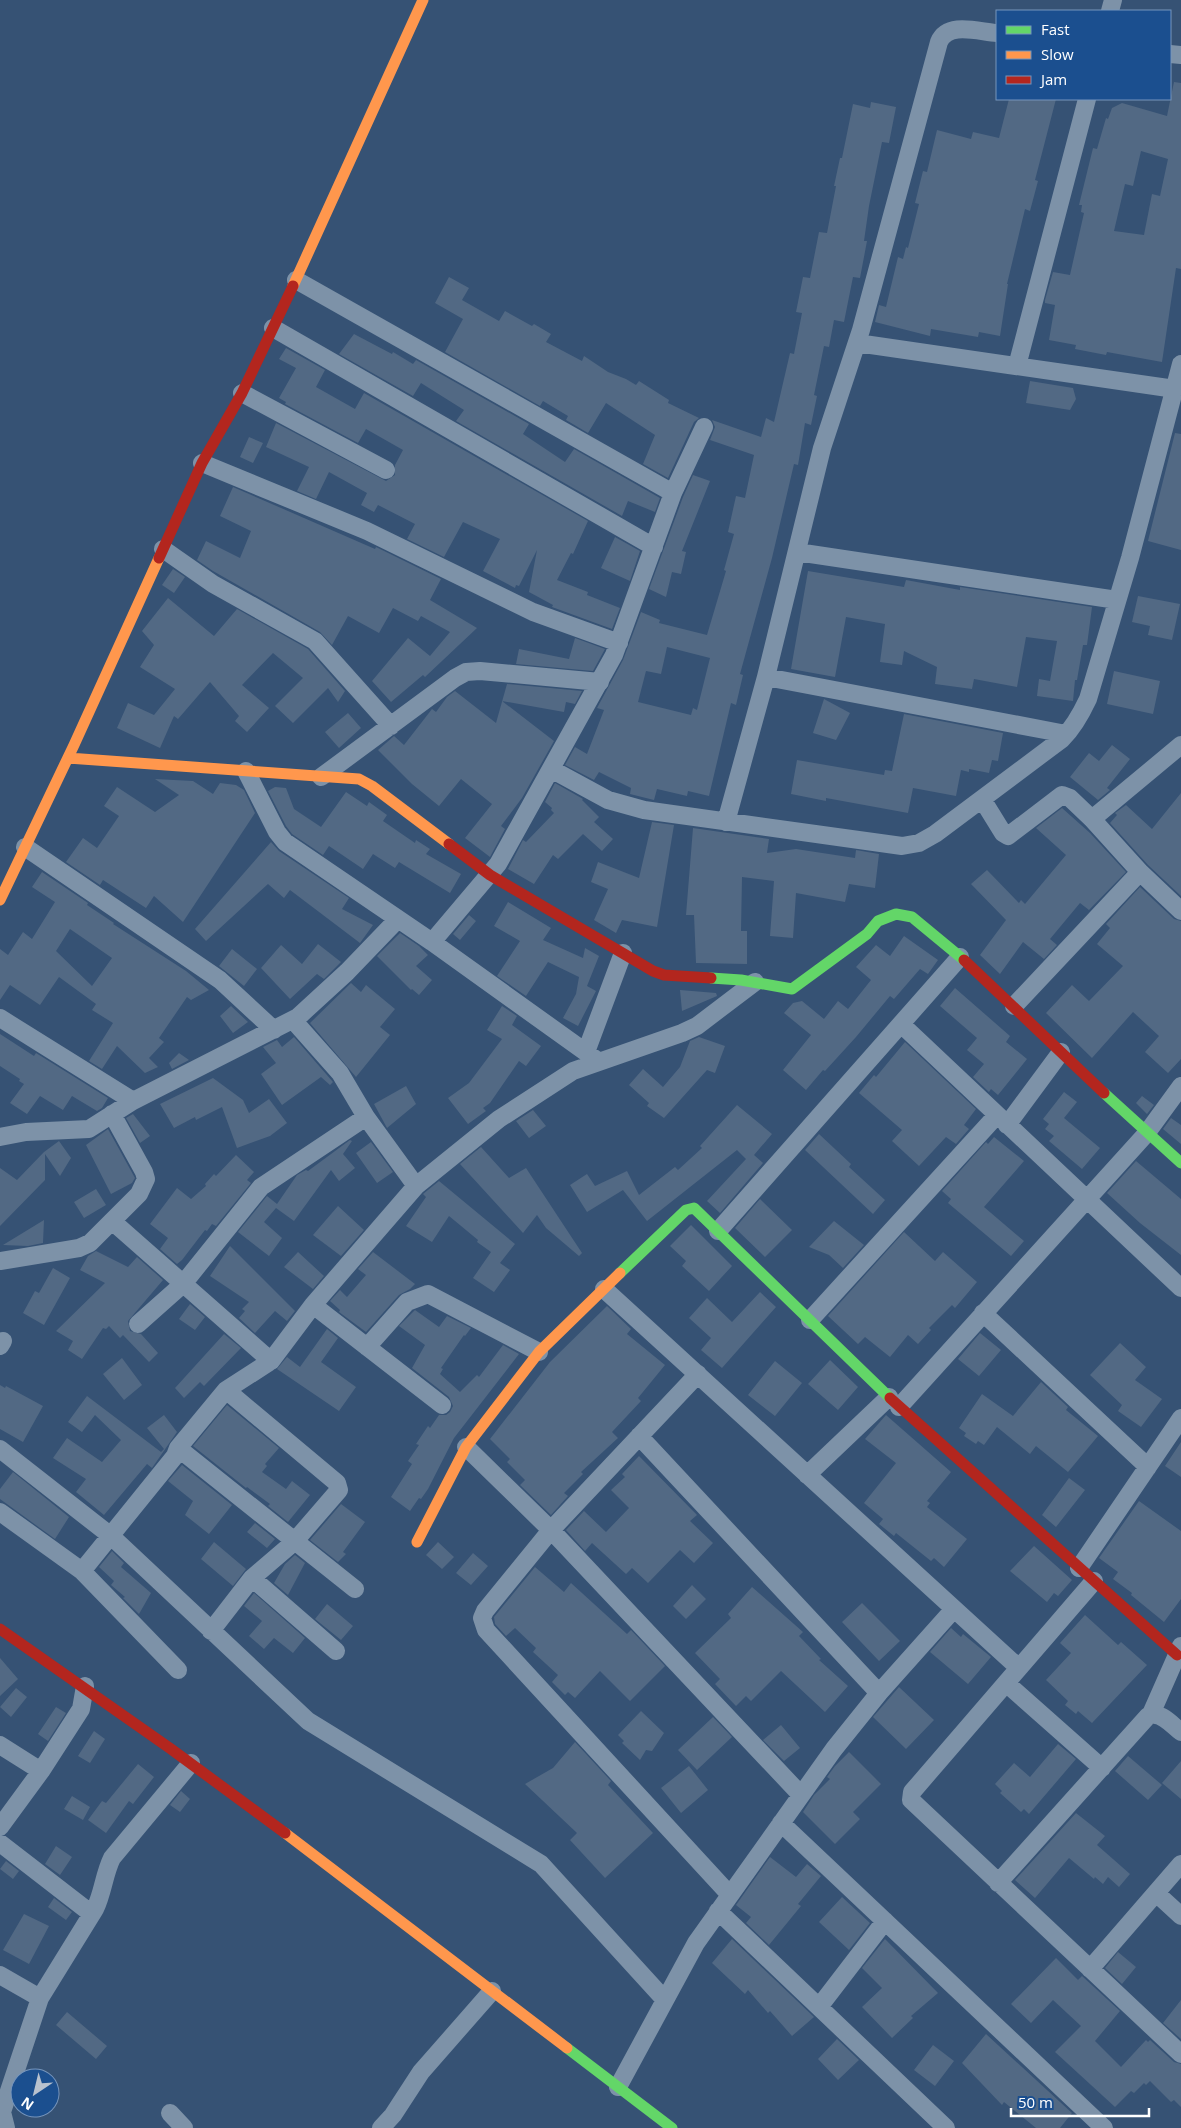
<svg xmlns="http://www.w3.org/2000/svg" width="1181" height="2128" viewBox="0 0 1181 2128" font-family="'Open Sans',sans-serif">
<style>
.building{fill:#526984;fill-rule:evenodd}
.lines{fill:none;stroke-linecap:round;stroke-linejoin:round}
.street{stroke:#7d92a8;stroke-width:18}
.fast{stroke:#63d668;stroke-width:11}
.slow{stroke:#ff974d;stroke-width:11}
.jam{stroke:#b3261e;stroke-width:11}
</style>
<rect width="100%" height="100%" fill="#365274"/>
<!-- building -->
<path class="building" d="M1174,82L1181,83V269L1176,268L1162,362L1107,352L1106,355L1075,349L1076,345L1049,340L1055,305L1045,303V300L1053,272L1070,275L1084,213L1081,212L1082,205H1079L1093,148L1097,149L1106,118L1108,119L1112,108L1122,103L1167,116ZM1141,151L1168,159L1160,196L1152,194L1144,235L1114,231L1125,184L1133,186Z
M1009,99H1056L1035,180L1038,181L1030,211L1025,209L1007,284H1008L1000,336L979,332L978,337L931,329L930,336L875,322L879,305L886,307L898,257L903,259L906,247L908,248L919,204L915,203L923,171L927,172L937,130L971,139L973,132L999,138Z
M871,102L896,107L889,143L882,142L869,206L864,241H867L860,278L853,277L844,322L834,320L829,347L824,346L814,395L817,396L811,425L805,423L798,465L794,464L772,558L740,674L743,675L736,705L731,703L709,796L688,791L687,796L657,789L654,800L630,794L631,788L599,772L594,780L565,765L575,747L587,754L604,710L597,708L623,660L641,612L660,620L659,623L707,635L726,571L724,570L734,534L728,532L736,496L745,498L754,455L710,440L715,427L712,420L761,437L766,418L774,422L790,353L794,354L802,313L796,312L803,277L810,278L819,232L827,233L836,186H834L840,158H842L853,104L870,108ZM667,647L710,658L697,710L693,708L691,715L638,702L646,671L661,674Z
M449,277L469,288L462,300L499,321L505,311L532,326L534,324L551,334L546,342L582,361L584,356L608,372L626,379L636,385L639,381L669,400L668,403L699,418L694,422L668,478L643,464L655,435L606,403L588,433L566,420L568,416L543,401L540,406L445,352L463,319L435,303Z
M354,334L392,354L393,352L413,364L416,360L529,424L523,434L565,462L574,449L660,498L655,512L628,501L622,516L456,421L464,410L421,383L413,396L339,354Z
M286,348L325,370L316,387L355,409L364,393L588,521L573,554L571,553L557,580L588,592L587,595L620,608L612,629L552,607L553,605L529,592L537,550L519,586L516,585L515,588L483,571L500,539L463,522L444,557L407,539L415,524L378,505L374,512L361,505L367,493L329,472L316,499L297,491L309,467L266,447L276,423L386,481L395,475V465L403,450L366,429L358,443L285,404L286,402L279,398L296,368L279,359Z
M1030,381L1073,388L1076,399L1070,410L1026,403Z
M1175,433L1181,434V550L1148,541Z
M249,437L263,443L253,463L240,457Z
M693,475L710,481L682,551L686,552L681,574L672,572L666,597L649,589L683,497Z
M233,487L375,549L376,547L441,579L430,600L477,628L425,677L423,675L391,702L372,681L408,638L430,656L450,632L421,616L418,621L393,608L379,633L348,616L332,645L320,632L213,571L197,560L206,541L240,558L251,531L220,516Z
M615,537L640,551L630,581L601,568Z
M173,569L185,577L174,593L162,585Z
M808,571L904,587L906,580L960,590V587L1092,607L1087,645H1083L1077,680H1075L1073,701L1037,696L1039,679L1050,681L1057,641L1026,637L1017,687L974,679L972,689L935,684L937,667L904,651L902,665L880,662L885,624L846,617L835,677L791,669Z
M1138,596L1180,604L1172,640L1148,635L1150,626L1132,622Z
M168,598L214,636L237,609L308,649L345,691L338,702L328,688L293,723L275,706L303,678L273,653L242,685L269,708L247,732L235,721L239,716L210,682L178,719L174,716L160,748L117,728L128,703L154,715L175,689L140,667L154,645L142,631Z
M575,638L605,649L593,671L516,664L519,649L569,659Z
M1114,671L1160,681L1153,714L1107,704Z
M507,684L582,691L575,704L566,702L564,712L502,701L554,741L522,798L501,826L505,829L490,857L465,838L492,804L461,779L439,806L412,784L378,750L394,736L404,745L432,709L436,712L447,697L455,691L496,723Z
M824,699L850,713L836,740L813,733Z
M348,713L361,728L339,748L325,732Z
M904,714L1003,733L998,761L992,760L989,773L969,769V772L961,770L956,796L913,788L908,813L826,798V801L791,794L797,760L884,775L885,770L892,771Z
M1112,745L1130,759L1107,788L1110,790L1098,800L1070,777L1089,753L1099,761Z
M155,779L193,781L213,794L220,783L236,785L244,790L255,813L183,922L154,896L146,908L103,880L100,885L66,862L83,838L97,848L119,816L104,806L117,787L155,812L179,795Z
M555,783L583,799L582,800L599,817L594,822L613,839L602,851L583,834L558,859L553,855L534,884L508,869L523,840L526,842L554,813L551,810L552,808L545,802Z
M275,787L286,788L294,809L321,827L346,792L367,806L369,802L387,815L383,821L415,843L416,840L430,849L426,854L461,874L450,893L399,862L395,868L373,854L363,869L329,846L323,855L292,834L286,826L268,791Z
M1181,793V896L1148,865L1110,823L1117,815L1115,813L1126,805L1152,829Z
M1062,808L1090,833L1126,872L1089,910L1080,903L1050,939L1057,945L1044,959L1023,942L1000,974L980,955L1006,920L971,884L987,870L1019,903L1021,900L1025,904L1066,855L1036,828Z
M652,822L674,825L657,927L622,920L616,933L594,920L608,889L591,882L598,862L639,878Z
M693,828L769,839L767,853L796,849L855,858L856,850L879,854L875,888L849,884L845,902L796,893L793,938L770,936L774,881L742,877L741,931H747V964L696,963L694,915H686Z
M271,842L279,851L349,898L342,909L373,925L360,943L290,890L284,898L268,884L206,941L195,929Z
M42,872L88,903L87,905L114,923L113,924L186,971L209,990L191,1000L187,997L159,1038L164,1042L149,1058L158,1067L145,1073L117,1046L102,1069L89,1061L113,1023L92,1010L96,1004L59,977L40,1005L10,985L0,1000V949L8,955L23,932L32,939L55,902L32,887ZM70,929L112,958L92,986L56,951Z
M1140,887L1174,919L1181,921V1059L1168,1073L1145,1052L1159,1036L1133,1012L1092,1058L1046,1013L1072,985L1089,1001L1123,966L1097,944L1110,928L1106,924Z
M508,902L551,928L543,940L583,958L585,948L599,956L587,986L596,991L578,1026L563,1018L576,994L579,977L548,962L526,996L497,976L520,941L494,926Z
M469,915L476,921L460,940L453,934Z
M400,933L419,946L428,955L416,966L432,980L419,995L412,989L411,990L377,956Z
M904,936L938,960L928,974L920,969L894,999L890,996L856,1037L825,1071L823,1070L806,1090L783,1070L811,1035L784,1013L793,1003L802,1001L824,1019L838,1001L848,1009L871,980L856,967L876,945L890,956Z
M318,944L341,962L324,979L317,974L290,999L261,968L281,945L302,964Z
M232,949L257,969L244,986L219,966Z
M351,983L361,992L366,985L395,1009L380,1027L390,1035L356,1077L310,1023Z
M955,988L1010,1036L1006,1042L1027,1059L998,1095L991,1089L989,1092L973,1077L984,1064L967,1050L977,1038L940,1006Z
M680,990L716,993L717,996L682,1011Z
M231,1006L248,1022L233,1033L220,1016Z
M502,1006L517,1016L512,1025L541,1046L526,1066L519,1061L490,1103L483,1108L486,1111L468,1124L448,1098L469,1083L502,1039L487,1030Z
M0,1034L34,1056L36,1053L108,1098L102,1108L97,1111L72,1096L63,1110L40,1096L27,1114L10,1103L24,1084L19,1081L20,1079L0,1066Z
M294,1037L333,1082L330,1085L321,1077L282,1105L261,1074L276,1063L263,1047L277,1040L282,1047Z
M699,1037L725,1046L715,1073L707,1070L664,1118L647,1106L649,1103L629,1085L643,1069L663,1087L680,1067L690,1041Z
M905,1042L976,1109L964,1125L969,1129L956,1144L946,1137L919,1166L892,1141L902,1130L859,1093L874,1075L876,1077Z
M179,1053L189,1060L172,1069L169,1063Z
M213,1078L243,1100L249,1113L269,1099L287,1123L270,1136L237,1148L222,1107L196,1120L195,1117L174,1128L160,1104Z
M406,1086L416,1104L387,1128L374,1104Z
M1064,1092L1077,1102L1064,1118L1100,1148L1082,1169L1049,1141L1054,1136L1045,1129L1049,1124L1043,1119Z
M1142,1096L1154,1105L1147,1114L1136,1103Z
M737,1105L772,1134L754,1155L763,1163L720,1213L707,1201L746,1159L737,1150L647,1221L623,1190L587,1212L570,1185L587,1174L595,1186L627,1171L639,1195L675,1167L678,1170L702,1148L700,1146Z
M533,1110L546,1126L529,1138L516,1121Z
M133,1114L150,1136L140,1143L126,1118Z
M1171,1118L1181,1125V1144L1163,1129Z
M108,1129L135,1178L132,1183L111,1194L86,1145Z
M819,1134L851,1164L849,1167L885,1200L873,1214L805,1150Z
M994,1137L1024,1161L984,1207L1024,1241L1011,1256L948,1203L951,1199L942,1191L986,1142L988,1144Z
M350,1140L352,1141L343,1154L355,1168L339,1181L331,1170L294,1221L276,1208L264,1222L282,1238L269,1256L238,1232L267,1196L277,1204L297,1175L306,1170L308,1171Z
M59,1141L71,1158L60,1176L45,1154V1180L0,1226V1168L17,1180L44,1152Z
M371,1142L393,1172L377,1183L356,1153Z
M481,1147L509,1178L526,1168L582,1253L579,1256L546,1228L537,1215L523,1233L460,1164Z
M236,1155L254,1172L247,1180L251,1183L216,1226L212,1224L207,1231L205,1230L182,1260L177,1264L160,1249L168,1238L150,1224L177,1188L191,1199L206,1186L205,1184L214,1174L216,1176Z
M1136,1161L1181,1199V1255L1140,1223L1107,1193Z
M439,1181L515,1244L500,1263L510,1270L494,1292L473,1278L491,1252L477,1242L478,1240L449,1216L432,1242L406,1226L426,1197L423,1194Z
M96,1189L106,1205L84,1218L74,1202Z
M760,1199L792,1230L765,1257L735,1228Z
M338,1206L364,1230L341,1256L313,1235Z
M44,1220L43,1243L28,1246L3,1245Z
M834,1221L864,1245L843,1268L829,1255L809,1247Z
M691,1225L732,1266L709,1291L682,1266L686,1261L670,1246Z
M904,1232L935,1261L943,1252L977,1282L955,1308L952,1305L929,1328L931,1330L918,1344L908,1335L890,1357L865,1337L858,1344L828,1316Z
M230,1246L295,1311L287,1321L275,1311L255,1333L239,1318L245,1311L242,1309L249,1302L210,1276Z
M96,1251L128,1267L137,1257L163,1280L128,1321L130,1331L141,1334L158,1353L149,1362L123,1335L120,1338L109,1326L106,1329L103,1328L82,1359L68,1350L73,1341L56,1331L105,1283L80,1270L88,1256Z
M298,1252L324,1276L313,1289L284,1267Z
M373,1252L415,1284L410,1289L399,1295L366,1332L339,1312L340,1310L330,1301L340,1290L347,1297L366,1275L358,1269Z
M53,1268L70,1278L44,1325L23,1313L35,1291L39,1293Z
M760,1292L776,1307L722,1368L701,1350L711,1338L689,1318L707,1298L732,1322Z
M190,1304L205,1317L195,1330L179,1319Z
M607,1306L631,1329L627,1334L665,1365L638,1398L641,1401L612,1432L618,1438L581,1472L583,1474L564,1493L568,1496L551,1515L520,1485L525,1480L507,1462L510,1459L490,1439L550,1362Z
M415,1310L439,1327L447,1316L471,1328L465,1336L464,1335L441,1368L443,1369L440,1374L460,1392L477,1375L479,1377L503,1345L519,1354L454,1438L428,1489L421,1499L419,1498L410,1511L391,1497L412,1464L408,1461L419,1445L416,1444L428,1426L430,1428L439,1415H446L450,1412L453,1406L449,1397L412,1368L425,1345L399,1326Z
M327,1329L338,1338L321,1362L356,1387L339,1411L277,1369L287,1357L300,1367Z
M980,1333L1001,1350L979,1376L958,1359Z
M224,1334L241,1348L204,1386L200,1382L184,1398L175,1388Z
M1120,1343L1146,1367L1135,1380L1162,1399L1141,1427L1118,1411L1122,1405L1090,1375Z
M122,1358L142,1385L124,1400L103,1374Z
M830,1360L858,1387L838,1410L808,1384Z
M775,1361L802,1383L775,1416L748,1395Z
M1041,1382L1068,1407L1066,1410L1098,1436L1068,1472L1036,1446L1030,1454L997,1427L984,1445L978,1441L976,1444L964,1436L966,1433L959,1428L982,1394L1013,1416Z
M0,1385L5,1388L6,1386L43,1406L23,1442L0,1429Z
M87,1396L161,1452L164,1449L147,1428L164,1415L177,1432L152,1468L147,1464L104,1515L76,1492L86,1479L53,1458L67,1438L102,1462L121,1440L95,1415L82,1432L68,1422Z
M227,1405L279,1448L265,1464L267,1466L262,1472L286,1489L292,1481L310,1495L288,1522L268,1506L270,1504L247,1487L246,1488L193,1446Z
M886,1415L951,1472L927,1501L930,1503L927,1507L967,1539L944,1567L934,1558L931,1561L896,1533L894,1536L879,1524L883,1519L864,1503L896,1463L865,1439Z
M1181,1442V1477L1165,1466Z
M639,1456L697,1515L690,1521L713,1543L694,1563L680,1550L648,1583L632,1568L626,1574L592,1543L585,1551L566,1530L584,1511L606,1532L629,1508L611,1490L625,1477L622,1474Z
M182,1465L232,1505L209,1534L185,1515L193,1501L168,1481Z
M13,1472L69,1517L55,1539L0,1499V1489Z
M1069,1478L1085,1490L1056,1527L1042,1515Z
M1139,1501L1181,1531V1599L1164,1622L1131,1595L1132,1593L1113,1579L1118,1572L1099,1558Z
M341,1504L365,1522L343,1552L346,1554L338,1562L310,1540Z
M255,1523L275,1539L267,1548L247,1532Z
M214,1542L246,1569L233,1586L201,1559Z
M438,1542L454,1557L442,1569L426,1555Z
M1034,1546L1072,1580L1058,1596L1054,1593L1047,1602L1010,1571Z
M112,1551L124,1563L121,1567L151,1593L139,1614L123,1598L125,1597L111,1585L114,1581L99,1567Z
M473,1553L488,1566L471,1585L456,1573Z
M295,1555L305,1563L288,1595L274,1583L285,1564Z
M535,1567L564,1592L571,1583L627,1634L631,1630L665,1666L630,1701L600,1671L575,1698L568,1692L565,1695L552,1682L558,1675L533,1652L536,1648L515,1628L506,1636L495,1624L494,1617Z
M692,1585L706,1599L686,1619L673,1606Z
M752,1587L803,1632L799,1636L821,1659L819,1660L848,1686L825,1712L781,1671L751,1701L746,1696L736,1706L715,1684L720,1679L695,1653L731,1618L728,1614Z
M254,1593L305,1638L293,1653L274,1638L264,1649L249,1636L262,1621L244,1606Z
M862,1603L900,1641L879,1661L842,1622Z
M327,1604L353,1626L341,1640L315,1619Z
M1085,1615L1118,1645L1121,1642L1147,1665L1092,1723L1078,1711L1076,1714L1065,1705L1068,1701L1046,1680L1071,1653L1060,1643Z
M951,1628L961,1637L963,1634L991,1657L968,1684L930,1652Z
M0,1658L18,1679L0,1696Z
M899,1687L934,1720L906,1749L873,1717Z
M16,1688L27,1697L11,1717L0,1707Z
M56,1707L66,1713L48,1741L38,1734Z
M641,1711L664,1733L652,1751L646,1750L640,1760L622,1743L624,1741L618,1735Z
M713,1717L732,1737L697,1770L678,1750Z
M781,1725L800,1748L784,1761L763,1740Z
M94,1731L105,1739L90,1763L78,1756Z
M575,1742L611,1781L608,1785L653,1833L605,1878L570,1840L577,1833L525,1784L553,1768Z
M1058,1744L1076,1759L1029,1814L1024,1809L1021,1812L1000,1793L1002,1791L995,1784L1014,1763L1030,1777Z
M849,1752L881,1784L853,1812L860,1819L835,1844L803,1812L814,1795L830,1779L827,1777L835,1766Z
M1128,1756L1162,1785L1148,1800L1115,1771Z
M1181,1761V1799L1162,1783Z
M138,1764L154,1777L133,1804L129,1801L106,1833L88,1820L102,1801L106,1803Z
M689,1766L708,1790L681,1813L661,1788Z
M181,1791L190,1799L180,1812L170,1805Z
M72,1796L90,1807L83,1820L64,1809Z
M1076,1813L1105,1836L1097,1845L1130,1874L1119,1887L1108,1877L1103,1884L1095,1877L1094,1879L1069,1858L1035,1898L1015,1880Z
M56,1846L72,1857L60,1875L45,1864Z
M770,1857L796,1877L807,1864L821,1876L798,1904L801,1906L769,1945L746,1923L751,1917L736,1905Z
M6,1861L19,1871L13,1879L0,1869Z
M842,1897L870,1923L849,1950L819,1922Z
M54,1898L72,1912L66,1920L48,1907Z
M24,1914L49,1926L29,1964L3,1950Z
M732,1939L814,2017L792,2036L770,2011L768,2013L748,1990L745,1994L712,1963Z
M885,1939L938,1993L911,2016L913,2018L892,2038L862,2007L882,1988L862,1968Z
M1118,1952L1136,1967L1122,1984L1105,1968Z
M1056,1958L1078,1980L1082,1976L1120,2011L1095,2041L1121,2067L1146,2040L1148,2042L1150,2040L1174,2062L1181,2064V2107L1174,2100L1171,2102L1150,2081L1146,2085L1144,2083L1134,2093L1131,2091L1115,2107L1055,2052L1081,2026L1053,2000L1031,2023L1011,2004Z
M1181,2000V2039L1163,2023Z
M67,2012L107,2046L96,2059L56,2025Z
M986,2034L1072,2113L1060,2128H1036L1004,2102L1002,2105L962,2063Z
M837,2039L859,2060L838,2080L818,2059Z
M933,2045L954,2061L935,2086L914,2070Z"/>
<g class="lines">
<!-- street -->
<path class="street" d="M1110,11L1113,0
M1170,54L1181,55
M296,280L673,493
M273,328L654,547
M857,343L1175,389
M1017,366L1087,99
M242,393L386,470
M202,463L367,531L533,612L619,643
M163,549L213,584L315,641L391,726
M797,552L1117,600
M766,677L1066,734
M1181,745L1092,819L1140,872L1181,911
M551,769L608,800L644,810L902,846L919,843L935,834L1062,739C1074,727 1081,714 1088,699L1130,558L1181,364
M246,771L277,832L285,842L432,942L598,1061
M321,777L455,678L466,672L480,671L600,682
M982,799L1003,833L1008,836L1062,795L1070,798L1092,819
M726,822L766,677L822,448L861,330L939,42C948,21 979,32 997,33
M25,847L220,980L274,1030
M432,942L498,864L614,655L673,493L704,427
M1014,1006L1140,872
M0,1018L133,1101
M293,1020L340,1073L366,1117L416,1186
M901,1024L1181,1288
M586,1052L623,953
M1007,1125L1061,1052
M0,1137L26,1132L89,1129L133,1101L298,1017L347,972L398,919
M112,1221L271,1361
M718,1231L960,957
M0,1261L79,1248L90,1243L139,1194L146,1179L144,1172L112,1114
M604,1289L1019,1668
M313,1305L442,1405
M983,1313L1148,1467
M810,1320L997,1115
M138,1324L183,1284L261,1187L366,1117
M0,1346L3,1341
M367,1347L407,1302L428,1294L539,1352
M698,1374L551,1530L485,1611L482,1618L486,1630L730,1895
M899,1407L1146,1134L1181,1086
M639,1436L879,1693
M466,1447L551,1530L801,1795
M178,1448L355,1589
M0,1449L111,1536L308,1721L541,1864L665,2000
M807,1475L889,1397
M0,1512L82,1571L178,1670
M1079,1568L1181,1418
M82,1571L175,1456L178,1448L226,1390L271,1361L313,1305L416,1186L499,1119L573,1071L682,1033L697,1026L755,982
M252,1578L336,1651
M1094,1581L912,1792L911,1800L1181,2054
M211,1631L252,1578L294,1542L339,1490L337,1483L226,1390
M1006,1683L1102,1768
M1151,1714L1181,1646
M0,1745L41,1771
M781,1823L1104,2128
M0,1827L41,1771L81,1709L85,1686
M0,1843L92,1914
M998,1883L1148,1716C1160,1710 1172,1725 1181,1732
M1156,1893L1181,1916
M718,1911L946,2128
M1090,1969L1181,1864
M0,1975L40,1998
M819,2007L885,1921
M618,2087L696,1943L834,1749L879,1693L954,1609
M170,2113L184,2128
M6,2128L2,2112L40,1998L95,1909C103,1893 104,1874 112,1858L191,1763
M381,2128L393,2115L421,2072L492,1991"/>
<!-- fast -->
<path class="fast" d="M711,978L741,980L792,989L867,934L878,921L896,914L912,917L964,960
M1104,1093L1181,1163
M620,1273L686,1210L694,1208L890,1398
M567,2048L672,2128"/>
<!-- slow -->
<path class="slow" d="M293,286L423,0
M68,758L359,779L372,786L449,844
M0,900L74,745L159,558
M417,1542L466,1447L539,1352L620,1273
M285,1833L567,2048"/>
<!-- jam -->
<path class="jam" d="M159,558L202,463L242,393L293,286
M449,844L490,875L653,971L664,975L711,978
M964,960L1104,1093
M890,1398L1177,1655
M0,1629L171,1749L285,1833"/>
</g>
<!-- legend -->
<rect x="996" y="10" width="175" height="90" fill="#1b4f8f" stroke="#7695bc"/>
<rect x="1006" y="26" width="25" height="8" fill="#63d668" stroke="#7695bc"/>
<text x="1041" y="35" font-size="15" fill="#ffffff">Fast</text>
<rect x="1006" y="51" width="25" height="8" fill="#ff974d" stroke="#7695bc"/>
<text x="1041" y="60" font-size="15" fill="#ffffff">Slow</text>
<rect x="1006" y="76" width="25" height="8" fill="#b3261e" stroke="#7695bc"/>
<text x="1041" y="85" font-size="15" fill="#ffffff">Jam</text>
<!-- north arrow -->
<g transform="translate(35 2093) rotate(215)"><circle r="24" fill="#1b4f8f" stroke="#7695bc"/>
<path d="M0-4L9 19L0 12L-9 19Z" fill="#b9c2ce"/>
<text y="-8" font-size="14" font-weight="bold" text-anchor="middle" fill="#ffffff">N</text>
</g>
<!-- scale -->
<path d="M1011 2108v8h138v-8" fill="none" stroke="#ffffff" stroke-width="2.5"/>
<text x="1018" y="2108" font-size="15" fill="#ffffff" stroke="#1b4f8f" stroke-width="4" paint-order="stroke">50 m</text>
</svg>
